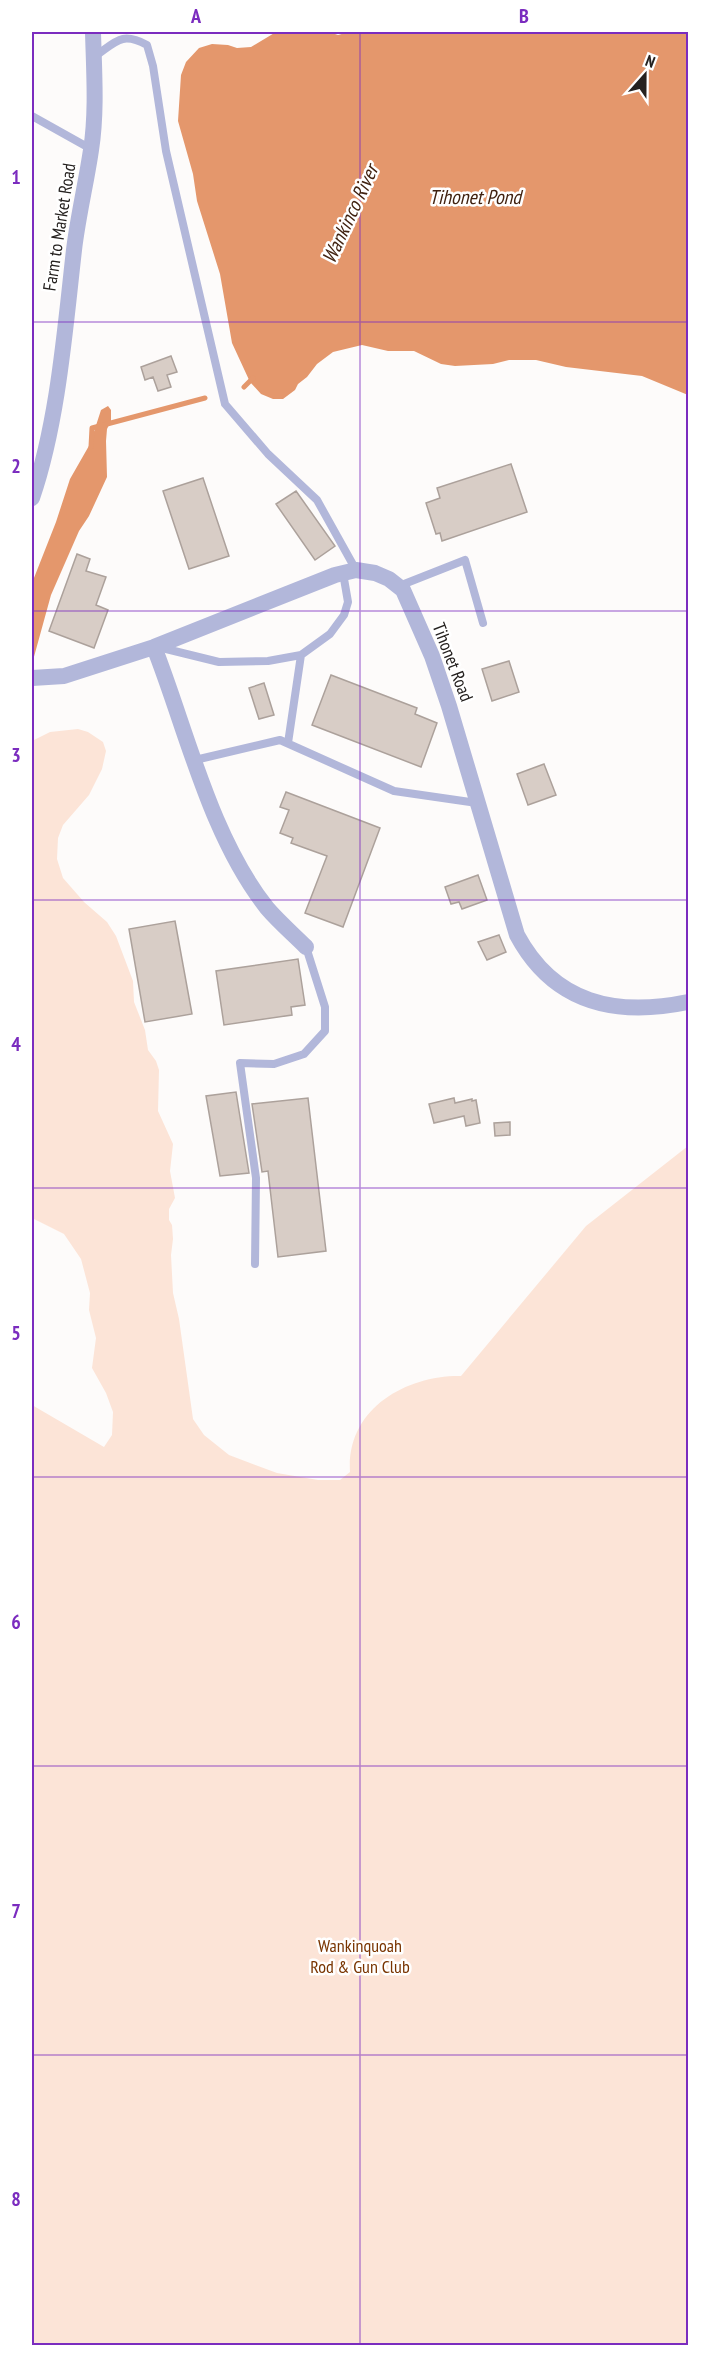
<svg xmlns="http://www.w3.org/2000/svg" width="720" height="2377" viewBox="0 0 720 2377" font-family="'PT Sans Narrow',sans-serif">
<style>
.green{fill:#fce4d7}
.water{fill:#e4976c}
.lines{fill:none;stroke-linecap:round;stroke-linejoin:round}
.stream{stroke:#e4976c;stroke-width:5}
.building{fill:#d8cdc6;stroke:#aca19b;stroke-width:1.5}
.lane{stroke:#b2b7da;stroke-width:8}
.street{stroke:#b2b7da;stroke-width:16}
.grid{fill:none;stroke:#7b2cbf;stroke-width:1.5;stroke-opacity:0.55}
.labels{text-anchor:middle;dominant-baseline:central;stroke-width:5;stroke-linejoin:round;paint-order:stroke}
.street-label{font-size:18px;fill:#25211f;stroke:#fff}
.park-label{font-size:18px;fill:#793400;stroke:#fff}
.water-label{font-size:20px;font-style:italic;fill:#412210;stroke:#fff}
.neatline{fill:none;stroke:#7b2cbf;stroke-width:2}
.grid-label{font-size:20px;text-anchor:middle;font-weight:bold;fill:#7b2cbf}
</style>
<rect width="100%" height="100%" fill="#fdfbfa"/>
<!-- green -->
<path class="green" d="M78,729L88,732L103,742L106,751L102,769L89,795L63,825L58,838L57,859L63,878L84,902L107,922L116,936L133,981L134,1002L145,1030L148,1050L156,1061L159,1070L158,1111L173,1144L170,1171L175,1198L169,1209V1220L172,1225L173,1239L171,1255L173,1293L179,1319L193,1419L204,1435L229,1455L277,1473L318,1480H340L350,1472C346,1409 406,1375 461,1376L586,1226L688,1146V2345H32V1405L104,1447L112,1435L113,1412L106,1393L92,1368L96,1338L89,1310L90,1293L81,1259L64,1234L32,1218V741L50,732Z"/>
<!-- water -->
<path class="water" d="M276,32H329L338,35L349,32H688V395L642,376L566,367L536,360H509L493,364L455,366L441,364L414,351H388L362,345L333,352L317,364L307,377L298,384L295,390L283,399H273L261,394L250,382L232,343L220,274L197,201L193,174L178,121L181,75L186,62L199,48L212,44L228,45L237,48L251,47Z
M108,406L111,410V421L107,429L106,441L107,477L89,516L79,531L51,595L32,664V583L56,522L70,479L90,444L101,410Z"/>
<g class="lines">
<!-- stream -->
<path class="stream" d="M244,387L253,378
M91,447L92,428L205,398"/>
</g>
<!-- building -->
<path class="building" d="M171,356L177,372L167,375L171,387L158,391L153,377L145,380L141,367Z
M511,464L527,512L442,541L440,533L436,534L426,503L440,498L437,488Z
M203,478L229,556L189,569L163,491Z
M296,491L335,546L315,560L276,504Z
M77,554L90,559L86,571L106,577L96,605L108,610L94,648L49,631Z
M509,661L519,692L492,701L482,669Z
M331,675L417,708L415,714L437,723L421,767L312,725Z
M264,683L274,715L259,719L249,688Z
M544,764L556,795L528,805L517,774Z
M286,792L380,828L343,927L305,913L327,856L291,843L293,838L280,833L289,810L280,807Z
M478,875L487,900L462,909L459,902L451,904L445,887Z
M175,921L192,1014L145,1022L129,929Z
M499,935L506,952L487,960L478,942Z
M298,959L305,1005L291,1007L292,1015L224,1025L216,971Z
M236,1092L249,1173L220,1176L206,1096Z
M308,1098L326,1251L278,1257L268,1171L262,1172L252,1104Z
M454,1098L455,1103L472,1099V1101L476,1100L480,1123L466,1126L464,1116L434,1123L429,1104Z
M510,1122V1135L495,1136L494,1123Z"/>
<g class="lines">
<!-- lane -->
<path class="lane" d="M94,57C116,42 121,31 147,45L153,66L166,151L225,404L268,454L317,500L356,570
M32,116L91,149
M399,586L465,560L483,623
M158,647L219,662L268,661L301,655L330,634L344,615L348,602L343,573
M288,743L301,655
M195,760L280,740L394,791L477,803
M255,1264L256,1178L240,1063L274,1064L304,1054L325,1031V1007L306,947"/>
<!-- street -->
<path class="street" d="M32,498C58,422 65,329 74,250C78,216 86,184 91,150C97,112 94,71 93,32
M154,647C187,731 210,836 267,908C279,922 293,934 306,947
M32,678L64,676L154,647L335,575L356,570L375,573L389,579L403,590L432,656L449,706L517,935C554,1004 616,1017 688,1002"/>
</g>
<!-- grid -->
<path class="grid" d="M360,32V2346M32,322H688M32,611H688M32,900H688M32,1188H688M32,1477H688M32,1766H688M32,2055H688"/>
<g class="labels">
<!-- street labels -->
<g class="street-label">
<text transform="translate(59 227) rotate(-81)">Farm to Market Road</text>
<text transform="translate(453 662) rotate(69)">Tihonet Road</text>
</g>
<!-- park labels -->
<g class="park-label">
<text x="360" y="1945">Wankinquoah<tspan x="360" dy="21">Rod &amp; Gun Club</tspan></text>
</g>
<!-- water labels -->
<g class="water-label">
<text x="475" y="197">Tihonet Pond</text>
<text transform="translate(350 214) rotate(-65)">Wankinco River</text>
</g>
</g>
<!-- border -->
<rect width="720" height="2377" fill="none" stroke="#ffffff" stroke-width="66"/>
<!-- north arrow -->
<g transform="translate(645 75) rotate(21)" stroke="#ffffff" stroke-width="4.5" paint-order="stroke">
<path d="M0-4.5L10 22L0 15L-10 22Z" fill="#25211f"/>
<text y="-9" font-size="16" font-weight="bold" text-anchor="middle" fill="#25211f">N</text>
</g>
<rect x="33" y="33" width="654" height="2311" class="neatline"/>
<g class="grid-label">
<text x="196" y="23">A</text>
<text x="524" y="23">B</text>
<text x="16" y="184">1</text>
<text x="16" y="473">2</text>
<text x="16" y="762">3</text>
<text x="16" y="1051">4</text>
<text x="16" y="1340">5</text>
<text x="16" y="1629">6</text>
<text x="16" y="1918">7</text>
<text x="16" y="2206">8</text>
</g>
</svg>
